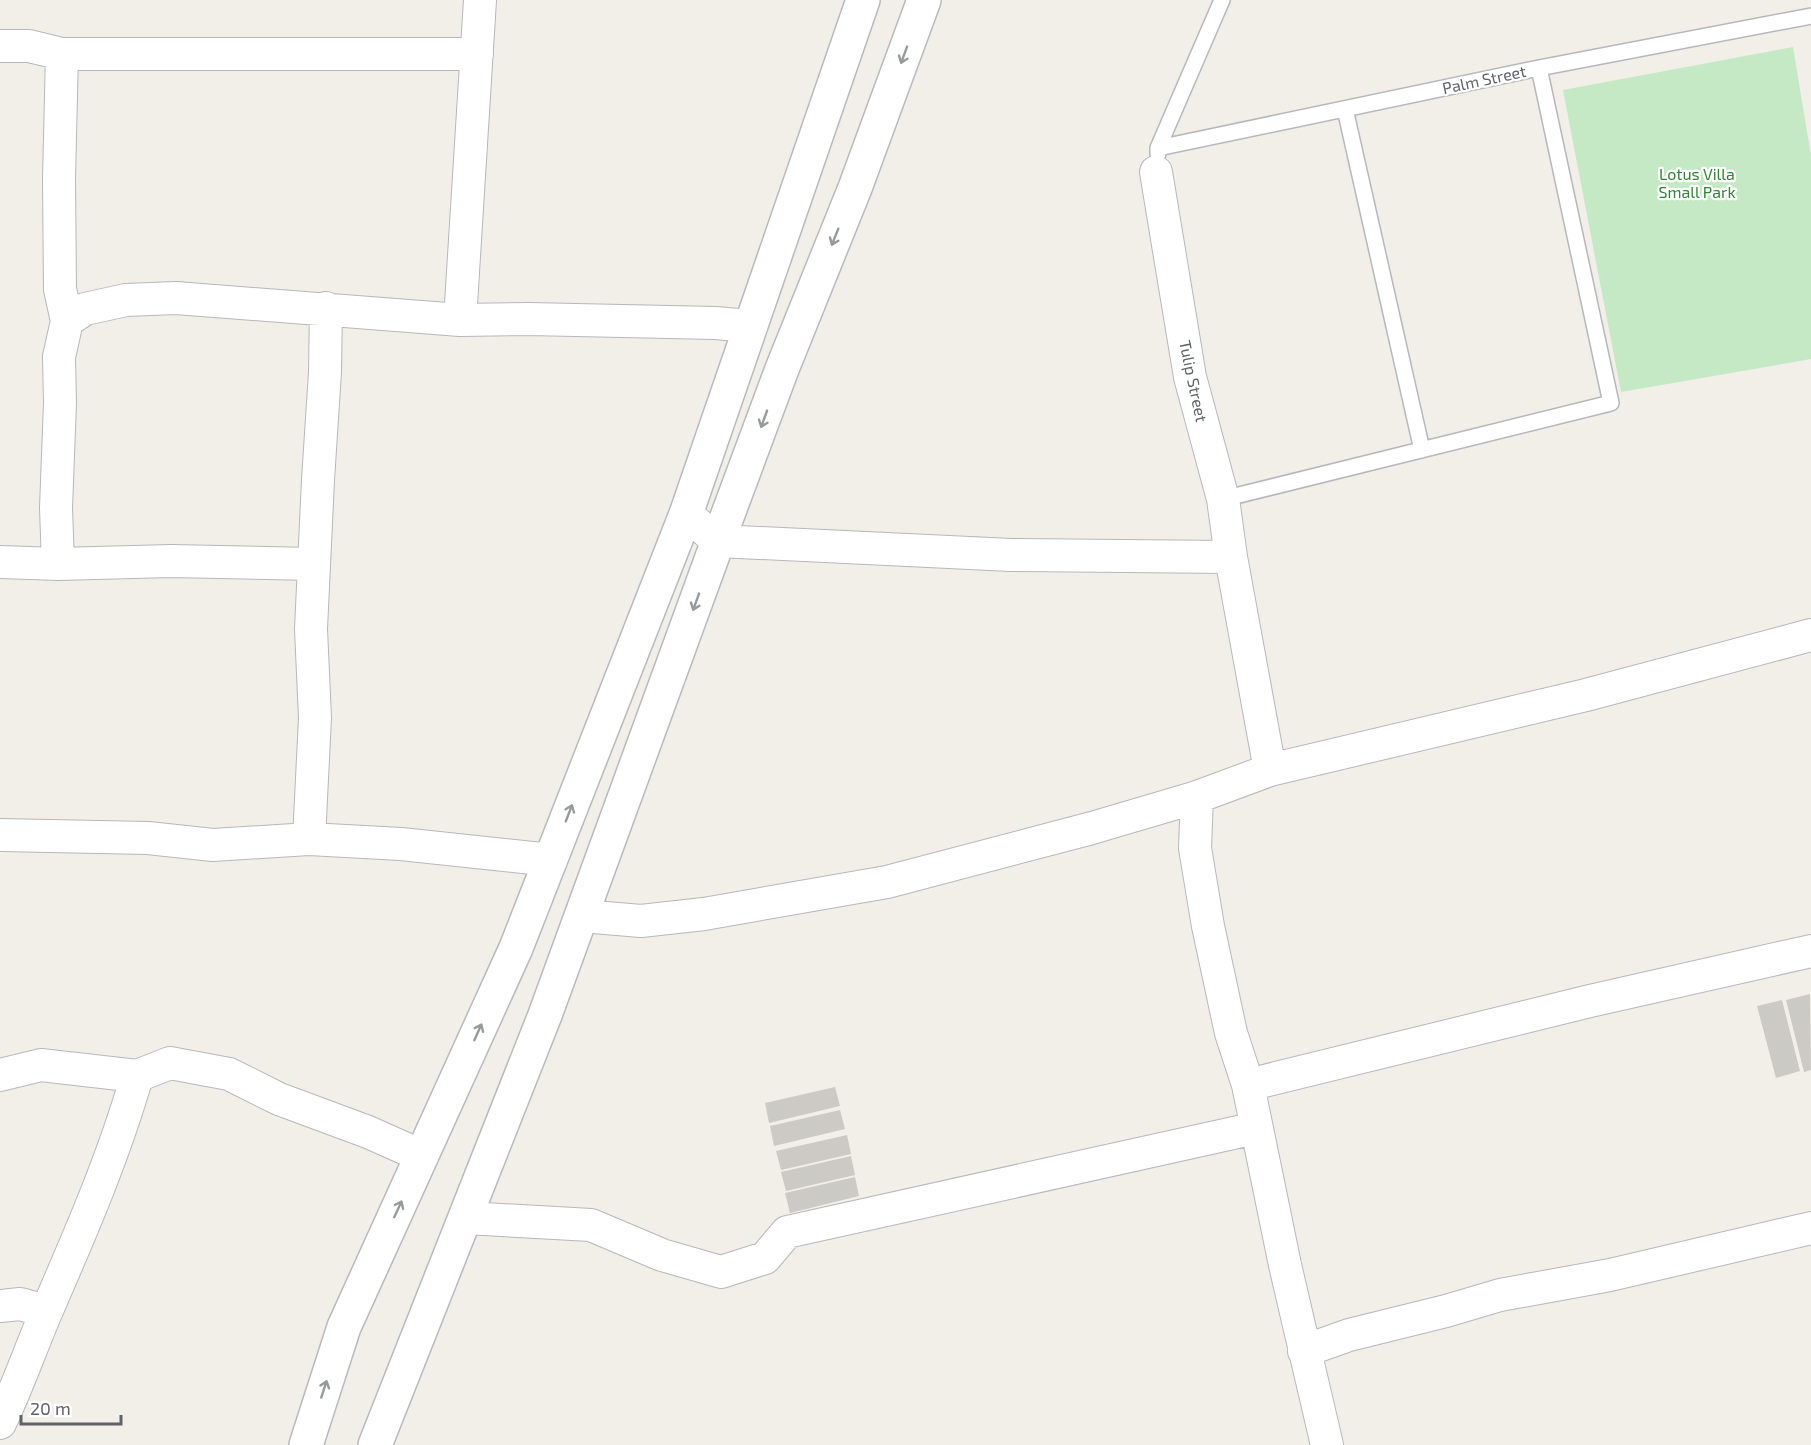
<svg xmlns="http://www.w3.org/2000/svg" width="1811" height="1445" viewBox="0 0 1811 1445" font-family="'Exo 2',sans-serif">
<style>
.green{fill:#c5e8c5}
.building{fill:#cccac5}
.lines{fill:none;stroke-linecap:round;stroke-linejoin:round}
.lane-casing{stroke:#b5b8bc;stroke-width:18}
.street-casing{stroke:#b5b8bc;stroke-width:34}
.secondary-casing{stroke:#b6babf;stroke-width:36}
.lane{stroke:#fff;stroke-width:15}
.street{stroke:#fff;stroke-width:32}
.secondary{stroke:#fff;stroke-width:33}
.oneway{stroke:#979a9d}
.labels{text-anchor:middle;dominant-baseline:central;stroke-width:4.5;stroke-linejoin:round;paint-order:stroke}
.street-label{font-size:16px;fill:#5f6368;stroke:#fff}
.park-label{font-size:16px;fill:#348238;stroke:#fff}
</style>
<rect width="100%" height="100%" fill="#f1efe8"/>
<!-- green -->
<path class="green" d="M1793,47L1811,156V359L1621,392L1563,90Z"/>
<!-- building -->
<path class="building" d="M1810,994L1811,1070L1804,1072L1786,1000Z
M1782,1000L1800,1071L1776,1078L1757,1006Z
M835,1087L840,1106L769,1123L765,1103Z
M840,1110L845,1129L774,1146L770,1126Z
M847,1135L851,1154L781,1170L776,1151Z
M851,1156L855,1175L786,1191L781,1172Z
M855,1177L859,1196L790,1213L785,1193Z"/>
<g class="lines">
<defs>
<path id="lane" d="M1345,109L1422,450
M1158,148L1539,68L1811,16
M1158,154V148L1222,0
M1223,499L1611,403L1539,68"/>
<path id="street" d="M0,46H29L62,54L59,179L60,289L67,321
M62,54H477
M1156,172L1190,377L1223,499L1231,557L1270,770
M460,320L480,0
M686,514L718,541L1011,555L1231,557
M0,562L58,564L171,561L313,564
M58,564L56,508L60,403L59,357L67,321L85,309L126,300L176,298L460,320L529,319L715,323L751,326
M0,835L148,838L213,845L309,839L401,844L551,860
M309,839L315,718L311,629L318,480L325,372L326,308
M582,916L641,921L704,914L887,882L1092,828L1197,797
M0,1075L41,1065L137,1076L170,1063L229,1074L279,1099L368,1132L422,1156
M1248,1085L1590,1001L1811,951
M466,1218L591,1225L662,1255L721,1272L765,1258L787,1232L1256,1128
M0,1306L20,1304L46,1311
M1304,1351L1349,1335L1446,1311L1500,1295L1610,1275L1811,1228
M0,1423C18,1386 31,1347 48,1308C81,1232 114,1156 137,1076
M1327,1445L1285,1265L1248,1085L1231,1033L1208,926L1195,848L1197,797L1270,770L1586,695L1811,635"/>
<path id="secondary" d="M306,1445L344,1327L516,948L686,514L863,0
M375,1445L545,1015L718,541L782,369L855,188L924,0"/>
</defs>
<!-- lane casing -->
<use href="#lane" class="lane-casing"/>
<!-- street casing -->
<use href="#street" class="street-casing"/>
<!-- secondary casing -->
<use href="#secondary" class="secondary-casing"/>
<!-- lane -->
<use href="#lane" class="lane"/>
<!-- street -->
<use href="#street" class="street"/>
<!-- secondary -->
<use href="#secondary" class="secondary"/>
</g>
<!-- one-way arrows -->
<defs><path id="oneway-shaft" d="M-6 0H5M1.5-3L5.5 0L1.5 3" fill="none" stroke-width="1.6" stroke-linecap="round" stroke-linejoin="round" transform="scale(1.5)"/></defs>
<g class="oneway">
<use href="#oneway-shaft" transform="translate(904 55) rotate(110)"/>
<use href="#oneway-shaft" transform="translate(835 237) rotate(112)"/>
<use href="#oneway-shaft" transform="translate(764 419) rotate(110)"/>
<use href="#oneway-shaft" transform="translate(696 602) rotate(110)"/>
<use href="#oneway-shaft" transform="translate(569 813) rotate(-69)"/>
<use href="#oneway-shaft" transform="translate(478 1032) rotate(-66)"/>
<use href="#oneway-shaft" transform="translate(398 1209) rotate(-65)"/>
<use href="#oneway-shaft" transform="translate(324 1389) rotate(-72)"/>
</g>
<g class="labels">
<!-- street labels -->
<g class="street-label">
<text transform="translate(1484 79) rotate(-12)">Palm Street</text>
<text transform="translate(1194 381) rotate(78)">Tulip Street</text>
</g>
<!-- park labels -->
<g class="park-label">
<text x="1697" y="173">Lotus Villa<tspan x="1697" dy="18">Small Park</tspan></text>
</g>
</g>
<!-- scale -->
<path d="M21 1415v9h100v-9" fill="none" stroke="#5f6368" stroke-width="3"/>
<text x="30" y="1415" font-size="18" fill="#5f6368" stroke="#ffffff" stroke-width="4.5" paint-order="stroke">20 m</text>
</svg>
